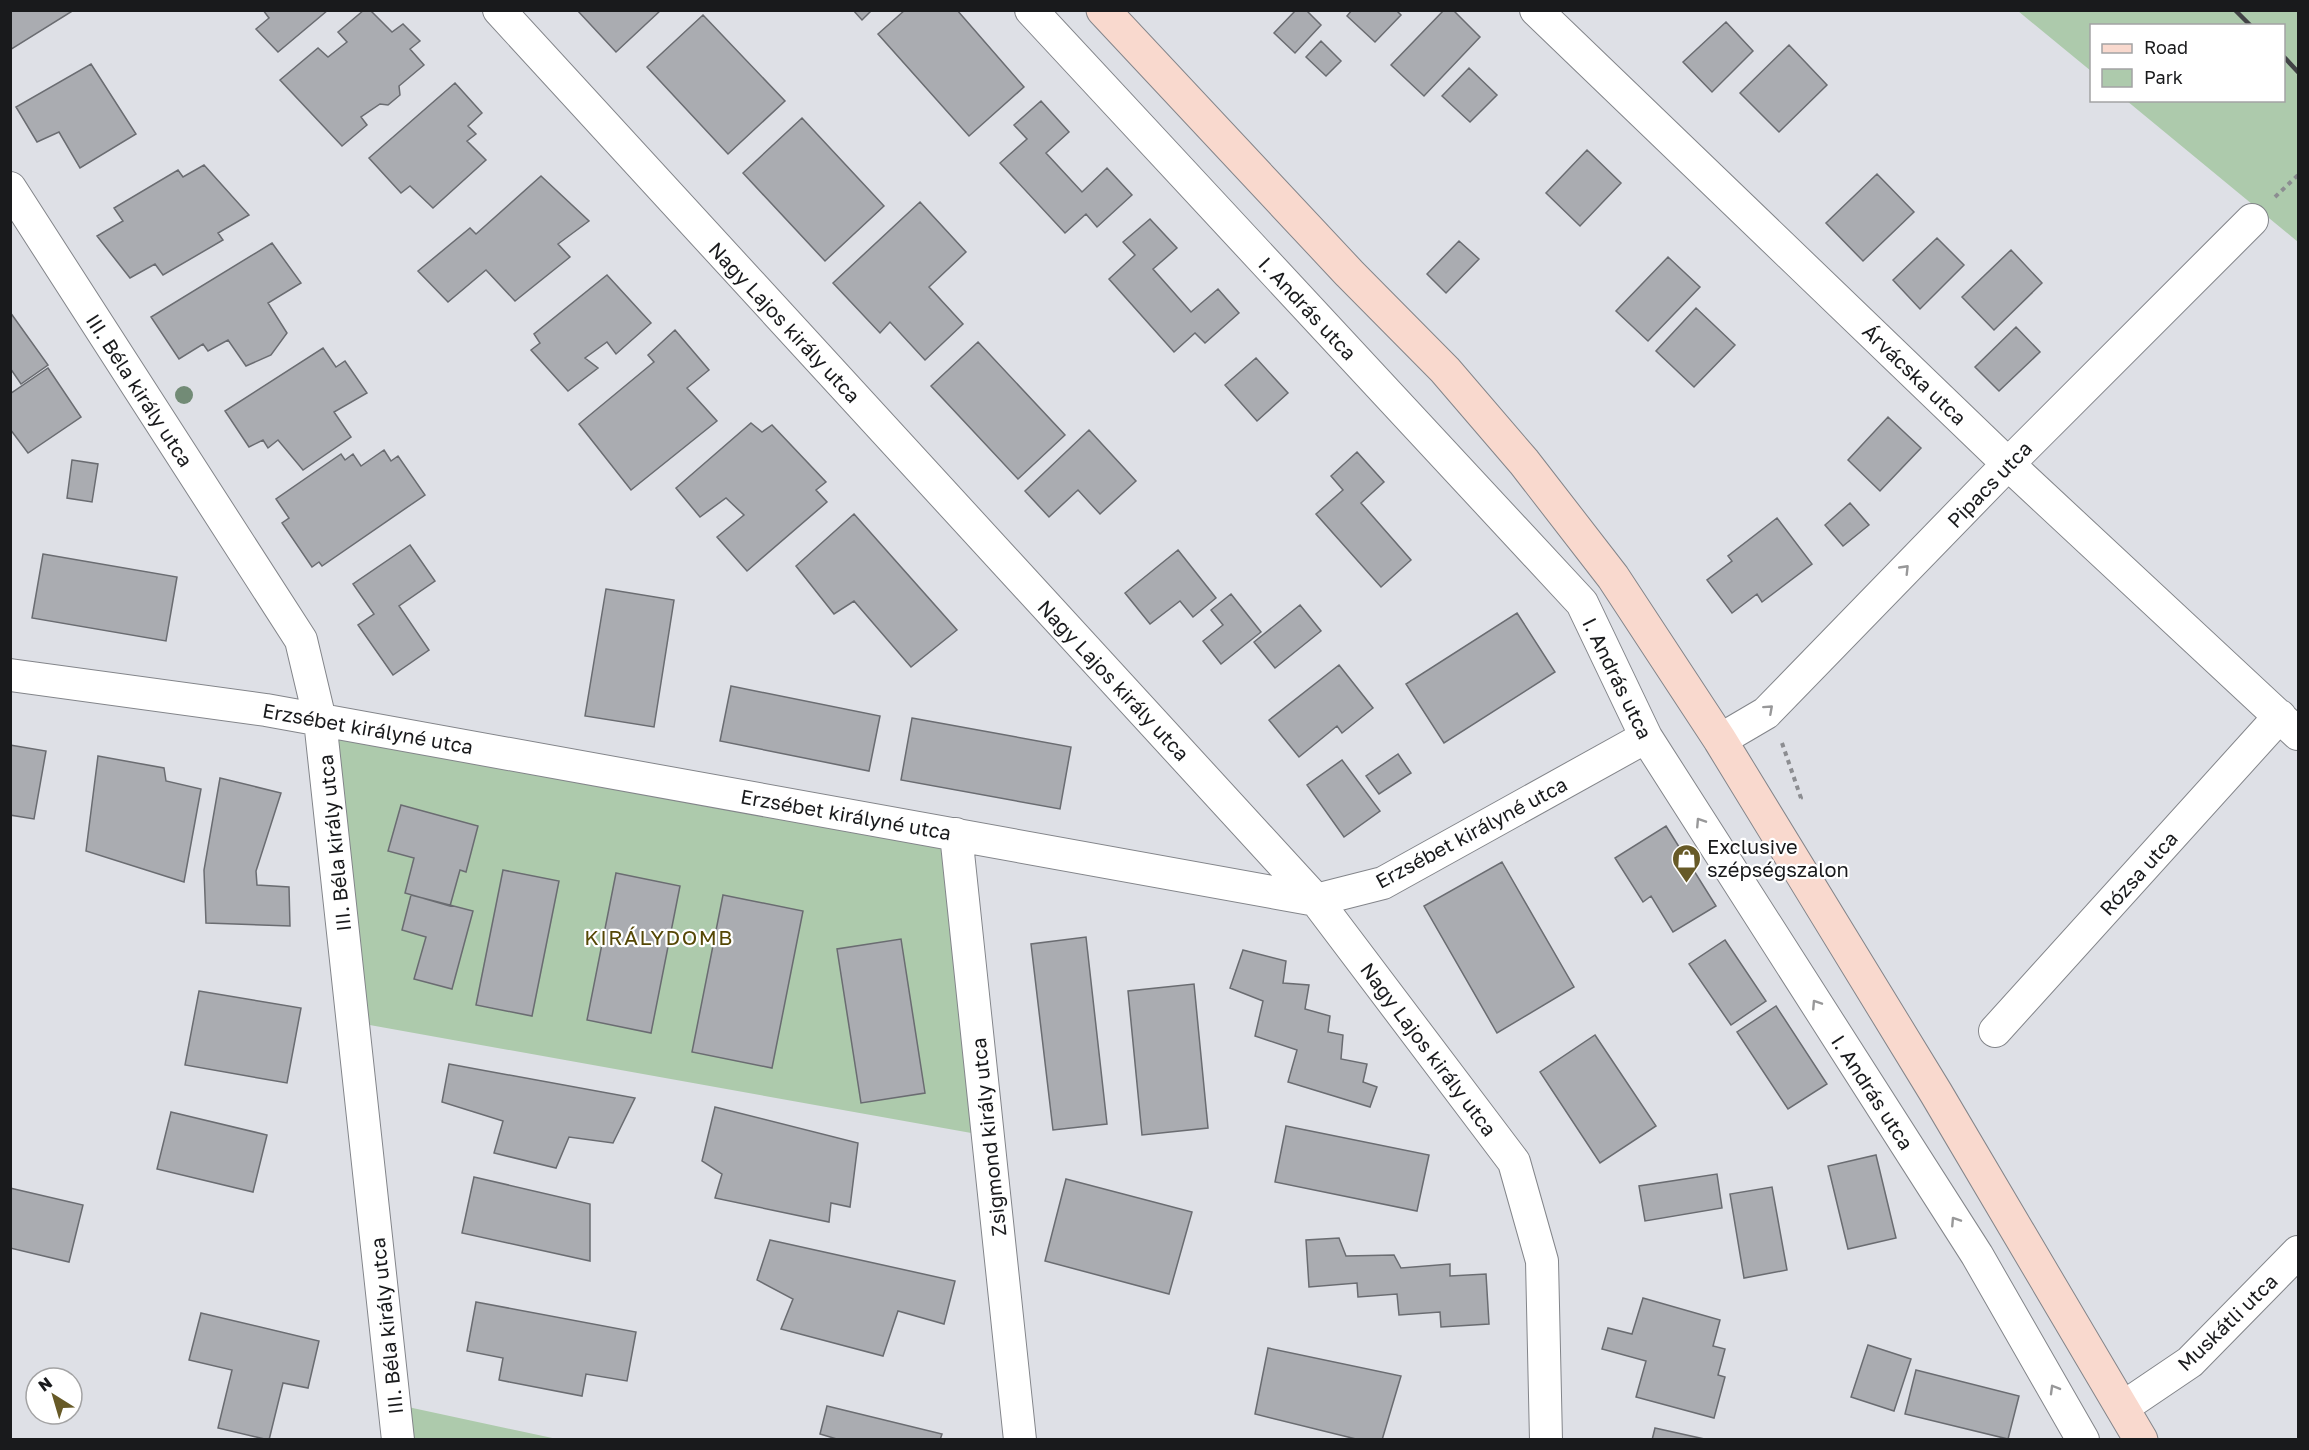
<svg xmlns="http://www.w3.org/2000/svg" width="2309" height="1450" viewBox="0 0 2309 1450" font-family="'Golos Text',sans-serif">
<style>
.green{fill:#adcaac}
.building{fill:#aaacb1;stroke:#6a6c71;stroke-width:1.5}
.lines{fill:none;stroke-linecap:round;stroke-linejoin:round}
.minor-casing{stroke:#83858a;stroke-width:34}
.secondary-casing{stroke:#83858a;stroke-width:35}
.path{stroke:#8c8d91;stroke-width:4;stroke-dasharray:4.5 4.5;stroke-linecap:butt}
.minor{stroke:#fff;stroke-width:32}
.secondary{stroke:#f9d9ce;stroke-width:33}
.rail{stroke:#424346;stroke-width:4.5}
.tree{fill:#728b76}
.oneway{stroke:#989899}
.labels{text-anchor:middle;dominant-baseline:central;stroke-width:4.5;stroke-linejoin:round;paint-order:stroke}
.street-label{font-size:20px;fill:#191a1c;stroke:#fff}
.poi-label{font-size:20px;fill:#191a1c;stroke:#fff;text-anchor:start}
.neighbourhood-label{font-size:21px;letter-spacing:1.5px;fill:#554705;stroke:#fff}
</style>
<rect width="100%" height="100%" fill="#dee0e6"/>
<!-- green -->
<path class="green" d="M2018,11H2298V242L2127,101L2284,100V26H2092L2091,71Z
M321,720L956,834L988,1136L353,1022Z
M394,1404L557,1439H398Z"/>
<!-- building -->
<path class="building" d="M10,10H74L10,50Z
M263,10H328L278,52L256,29L269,18Z
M364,10H370L392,32L403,24L420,41L410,49L424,65L399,86L400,95L388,105L380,104L361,117L367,125L342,146L280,80L318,48L328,57L347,42L338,32Z
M577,10H661L616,52Z
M853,10H872L862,20Z
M905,10H957L1024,87L969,136L878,34Z
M1296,10H1306L1321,25L1295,53L1274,33Z
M1352,10H1396L1401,15L1375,42L1347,16Z
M1444,10H1453L1480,37L1424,96L1391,65Z
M703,15L785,101L728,154L647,67Z
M1726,22L1753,51L1712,92L1683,62Z
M1321,41L1341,61L1326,76L1306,57Z
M1789,45L1827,85L1779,132L1740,93Z
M91,64L136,134L80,168L59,132L37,142L16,107Z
M1469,68L1497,95L1470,122L1442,96Z
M455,83L482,113L468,126L476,134L467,141L486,160L433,208L410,186L401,193L369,158Z
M1041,101L1069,132L1046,153L1082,192L1107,168L1132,195L1097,227L1086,214L1065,233L1000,163L1027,139L1014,125Z
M802,118L884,206L825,261L743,173Z
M1587,150L1621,183L1580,226L1546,193Z
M204,165L249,215L218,233L223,240L163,275L155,264L130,278L97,236L123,221L114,208L178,170L183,177Z
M1877,174L1914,212L1863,261L1826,223Z
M541,176L589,221L558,244L570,257L515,301L486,270L448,302L418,271L470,228L476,234Z
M920,202L966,252L929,287L963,324L925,360L890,322L880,333L833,283Z
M1150,219L1177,248L1153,269L1191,312L1218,289L1239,313L1205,343L1195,333L1174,352L1109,279L1135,255L1123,242Z
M1937,238L1964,265L1920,309L1893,280Z
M1459,241L1479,259L1446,293L1427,274Z
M272,243L301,283L268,303L287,333L271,355L246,366L228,340L208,351L203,344L179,359L151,317Z
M2011,250L2042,283L1994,330L1962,297Z
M1668,257L1700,287L1648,341L1616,311Z
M607,275L651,323L616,354L607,342L585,358L598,368L568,391L531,350L540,343L534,334Z
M1696,308L1735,345L1694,387L1656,351Z
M10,312L48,365L21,384L10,368Z
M2016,327L2040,352L1999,391L1975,367Z
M675,330L709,370L687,388L717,421L631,490L579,424L654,362L648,355Z
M978,342L1065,435L1018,479L931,386Z
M323,348L336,367L345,361L367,393L334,412L351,437L303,470L278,440L268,448L263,440L249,447L225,411Z
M1256,358L1288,393L1257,421L1225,385Z
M48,368L81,417L28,453L10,429V394Z
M1888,417L1921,448L1880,491L1848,460Z
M751,423L762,432L772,425L826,482L816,490L827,502L747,571L717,537L744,515L726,498L700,517L676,488Z
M1089,430L1136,481L1100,514L1078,490L1049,517L1025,491Z
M384,450L391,461L398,456L425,495L322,566L319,562L312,567L282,523L289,518L276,499L341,454L345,460L353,454L361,466Z
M1357,452L1384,482L1361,503L1411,560L1381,587L1316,514L1343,490L1331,476Z
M72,460L98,464L92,502L67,498Z
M1850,503L1869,525L1843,546L1825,525Z
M854,514L957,630L911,667L854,601L834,614L796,566Z
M1777,518L1812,564L1762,602L1757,594L1732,613L1707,580L1732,561L1728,556Z
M410,545L435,581L399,606L429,650L393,675L358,625L374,614L353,584Z
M1178,550L1216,598L1193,617L1180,601L1150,624L1125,593Z
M43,554L177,577L166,641L32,618Z
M606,589L674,600L654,727L585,716Z
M1231,594L1261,632L1221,664L1203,641L1223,625L1211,610Z
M1300,605L1321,631L1275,668L1254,642Z
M1517,613L1555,672L1444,743L1406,684Z
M1339,665L1373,708L1342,733L1337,726L1299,757L1269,720Z
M731,686L880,716L869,771L720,741Z
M912,718L1071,747L1060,809L901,780Z
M10,745L46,751L34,819L10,815Z
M1398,754L1411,773L1379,794L1366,776Z
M98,756L164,768L166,781L201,789L184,882L86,851Z
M1342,760L1380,811L1344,837L1307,785Z
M220,778L281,793L256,871L257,885L289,887L290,926L206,923L204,870Z
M401,805L478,826L466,872L460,870L450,906L405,893L414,858L388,851Z
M1666,826L1716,906L1673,932L1651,896L1643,902L1615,858Z
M1502,862L1574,987L1497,1033L1424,906Z
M503,870L559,881L532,1016L476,1005Z
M616,873L680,886L651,1033L587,1020Z
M411,895L473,911L452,989L414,979L426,937L402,930Z
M723,895L803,911L772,1068L692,1052Z
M1086,937L1107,1124L1053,1130L1031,944Z
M901,939L925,1093L861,1103L837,949Z
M1725,940L1766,1001L1731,1025L1689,964Z
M1243,950L1286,961L1283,983L1309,985L1305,1009L1330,1016L1328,1032L1343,1035L1341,1059L1367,1064L1363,1082L1377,1087L1370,1107L1288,1082L1297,1050L1255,1036L1263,1001L1230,988Z
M1194,984L1208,1128L1142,1135L1128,991Z
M199,991L301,1008L287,1083L185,1065Z
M1776,1006L1827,1084L1788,1109L1737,1032Z
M1595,1035L1656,1126L1600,1163L1540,1072Z
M449,1064L635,1098L613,1143L569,1137L556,1168L494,1153L503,1121L442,1102Z
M715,1107L858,1143L850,1207L831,1203L829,1222L715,1198L722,1174L702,1161Z
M171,1112L267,1135L253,1192L157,1169Z
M1286,1126L1429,1155L1417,1211L1275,1182Z
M1876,1155L1896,1238L1848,1249L1828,1166Z
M1717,1174L1722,1208L1645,1221L1639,1186Z
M474,1177L590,1204V1261L462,1233Z
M1066,1179L1192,1212L1169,1294L1045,1261Z
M1772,1187L1787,1270L1744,1278L1730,1194Z
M10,1188L83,1205L69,1262L10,1248Z
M1339,1238L1346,1256L1394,1255L1401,1268L1450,1264V1276L1486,1274L1489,1324L1441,1327L1440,1312L1399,1315L1397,1294L1358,1297L1357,1283L1309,1287L1306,1240Z
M770,1240L955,1281L944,1324L898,1311L883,1356L781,1329L793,1299L757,1280Z
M1643,1298L1720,1320L1713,1346L1725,1349L1718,1375L1725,1377L1714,1418L1636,1397L1646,1361L1602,1349L1608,1328L1632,1334Z
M476,1302L636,1332L627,1381L586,1374L582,1396L499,1380L503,1358L467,1351Z
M201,1313L319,1341L308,1388L283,1383L269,1440L218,1428L232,1370L189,1360Z
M1868,1345L1911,1359L1894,1411L1851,1397Z
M1268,1348L1401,1376L1382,1440H1360L1255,1414Z
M1916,1370L2019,1396L2008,1439L1905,1414Z
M827,1406L942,1434L940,1440H840L820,1434Z
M1655,1428L1709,1440H1652Z"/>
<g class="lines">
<defs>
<path id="minor" d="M499,10L1316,900L1514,1162L1542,1261L1546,1440
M1031,10L1582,603L1646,737L1977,1255L2083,1440
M1536,10L2008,464L2298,734
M10,188L301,640L320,720L398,1440
M10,675L266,710L1316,900L1383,883L1646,737
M1720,740L1766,713L2008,464L2252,220
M956,834L1020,1440
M1995,1031L2280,716
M2122,1408L2190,1362L2298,1252"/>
<path id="secondary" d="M1103,10L1349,273L1445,370L1524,462L1613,577L1720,740L1936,1093L2141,1440"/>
</defs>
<!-- minor casing -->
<use href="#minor" class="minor-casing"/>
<!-- secondary casing -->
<use href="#secondary" class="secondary-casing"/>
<!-- path -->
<path class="path" d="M2275,197L2298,175
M1782,743L1801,798L1798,800"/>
<!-- minor -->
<use href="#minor" class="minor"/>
<!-- secondary -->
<use href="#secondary" class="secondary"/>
<!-- rail -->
<path class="rail" d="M2235,10L2251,26
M2284,57L2298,72"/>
</g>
<!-- trees -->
<circle class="tree" cx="184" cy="395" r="9"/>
<!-- one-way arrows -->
<defs><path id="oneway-chevron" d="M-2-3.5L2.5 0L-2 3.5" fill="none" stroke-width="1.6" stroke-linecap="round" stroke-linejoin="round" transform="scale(1.5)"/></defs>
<g class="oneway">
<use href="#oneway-chevron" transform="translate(1905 569) rotate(-46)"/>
<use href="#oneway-chevron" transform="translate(1769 709) rotate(-42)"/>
<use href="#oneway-chevron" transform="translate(1700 822) rotate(-123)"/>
<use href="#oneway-chevron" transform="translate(1816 1004) rotate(-123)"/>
<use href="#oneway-chevron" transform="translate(1955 1221) rotate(-123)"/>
<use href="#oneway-chevron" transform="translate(2054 1389) rotate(-120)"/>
</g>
<!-- icons -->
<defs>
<symbol id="shop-pin" viewBox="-11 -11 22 30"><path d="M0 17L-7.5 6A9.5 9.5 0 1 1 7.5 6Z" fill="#675a27" stroke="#fff"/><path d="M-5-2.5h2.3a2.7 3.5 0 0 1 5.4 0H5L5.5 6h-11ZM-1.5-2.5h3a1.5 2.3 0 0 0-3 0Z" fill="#fff"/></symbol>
</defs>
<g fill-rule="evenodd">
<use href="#shop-pin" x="1670" y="842" width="33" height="45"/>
</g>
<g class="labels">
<!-- street labels -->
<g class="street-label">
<text transform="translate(1308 308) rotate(47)">I. András utca</text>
<text transform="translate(785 322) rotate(47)">Nagy Lajos király utca</text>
<text transform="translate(1915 374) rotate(44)">Árvácska utca</text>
<text transform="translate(140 390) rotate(57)">III. Béla király utca</text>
<text transform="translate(1989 484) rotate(-46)">Pipacs utca</text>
<text transform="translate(1618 678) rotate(64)">I. András utca</text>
<text transform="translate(1114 680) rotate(47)">Nagy Lajos király utca</text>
<text transform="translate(368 728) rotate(10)">Erzsébet királyné utca</text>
<text transform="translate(846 814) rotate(10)">Erzsébet királyné utca</text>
<text transform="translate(1471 832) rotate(-28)">Erzsébet királyné utca</text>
<text transform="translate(334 843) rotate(-96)">III. Béla király utca</text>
<text transform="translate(2138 873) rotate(-48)">Rózsa utca</text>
<text transform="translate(1429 1049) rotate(53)">Nagy Lajos király utca</text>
<text transform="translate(1873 1092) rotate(57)">I. András utca</text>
<text transform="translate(988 1137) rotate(-96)">Zsigmond király utca</text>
<text transform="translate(2227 1322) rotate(-44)">Muskátli utca</text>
<text transform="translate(386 1326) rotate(-96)">III. Béla király utca</text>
</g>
<!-- poi labels -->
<g class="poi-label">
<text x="1707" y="846">Exclusive<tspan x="1707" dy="23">szépségszalon</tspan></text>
</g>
<!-- neighbourhood labels -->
<g class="neighbourhood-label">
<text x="659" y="937">KIRÁLYDOMB</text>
</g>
</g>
<!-- border -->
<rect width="2309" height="1450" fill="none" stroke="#191a1c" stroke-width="24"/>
<!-- legend -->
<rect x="2090" y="24" width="195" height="78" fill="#ffffff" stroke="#a3a3a4" stroke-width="1.5"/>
<rect x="2102" y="44" width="30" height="9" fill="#f9d9ce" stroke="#a3a3a4" stroke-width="1.5"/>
<text x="2144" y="54" font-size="18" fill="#191a1c">Road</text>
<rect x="2102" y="69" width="30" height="18" fill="#adcaac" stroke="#a3a3a4" stroke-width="1.5"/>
<text x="2144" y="84" font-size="18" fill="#191a1c">Park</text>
<!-- north arrow -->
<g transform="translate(54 1396) rotate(323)"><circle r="28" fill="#ffffff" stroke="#a3a3a4" stroke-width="1.5"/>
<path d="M0-4.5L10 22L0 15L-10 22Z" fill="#675a27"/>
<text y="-9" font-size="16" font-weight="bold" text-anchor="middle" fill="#191a1c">N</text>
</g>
</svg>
